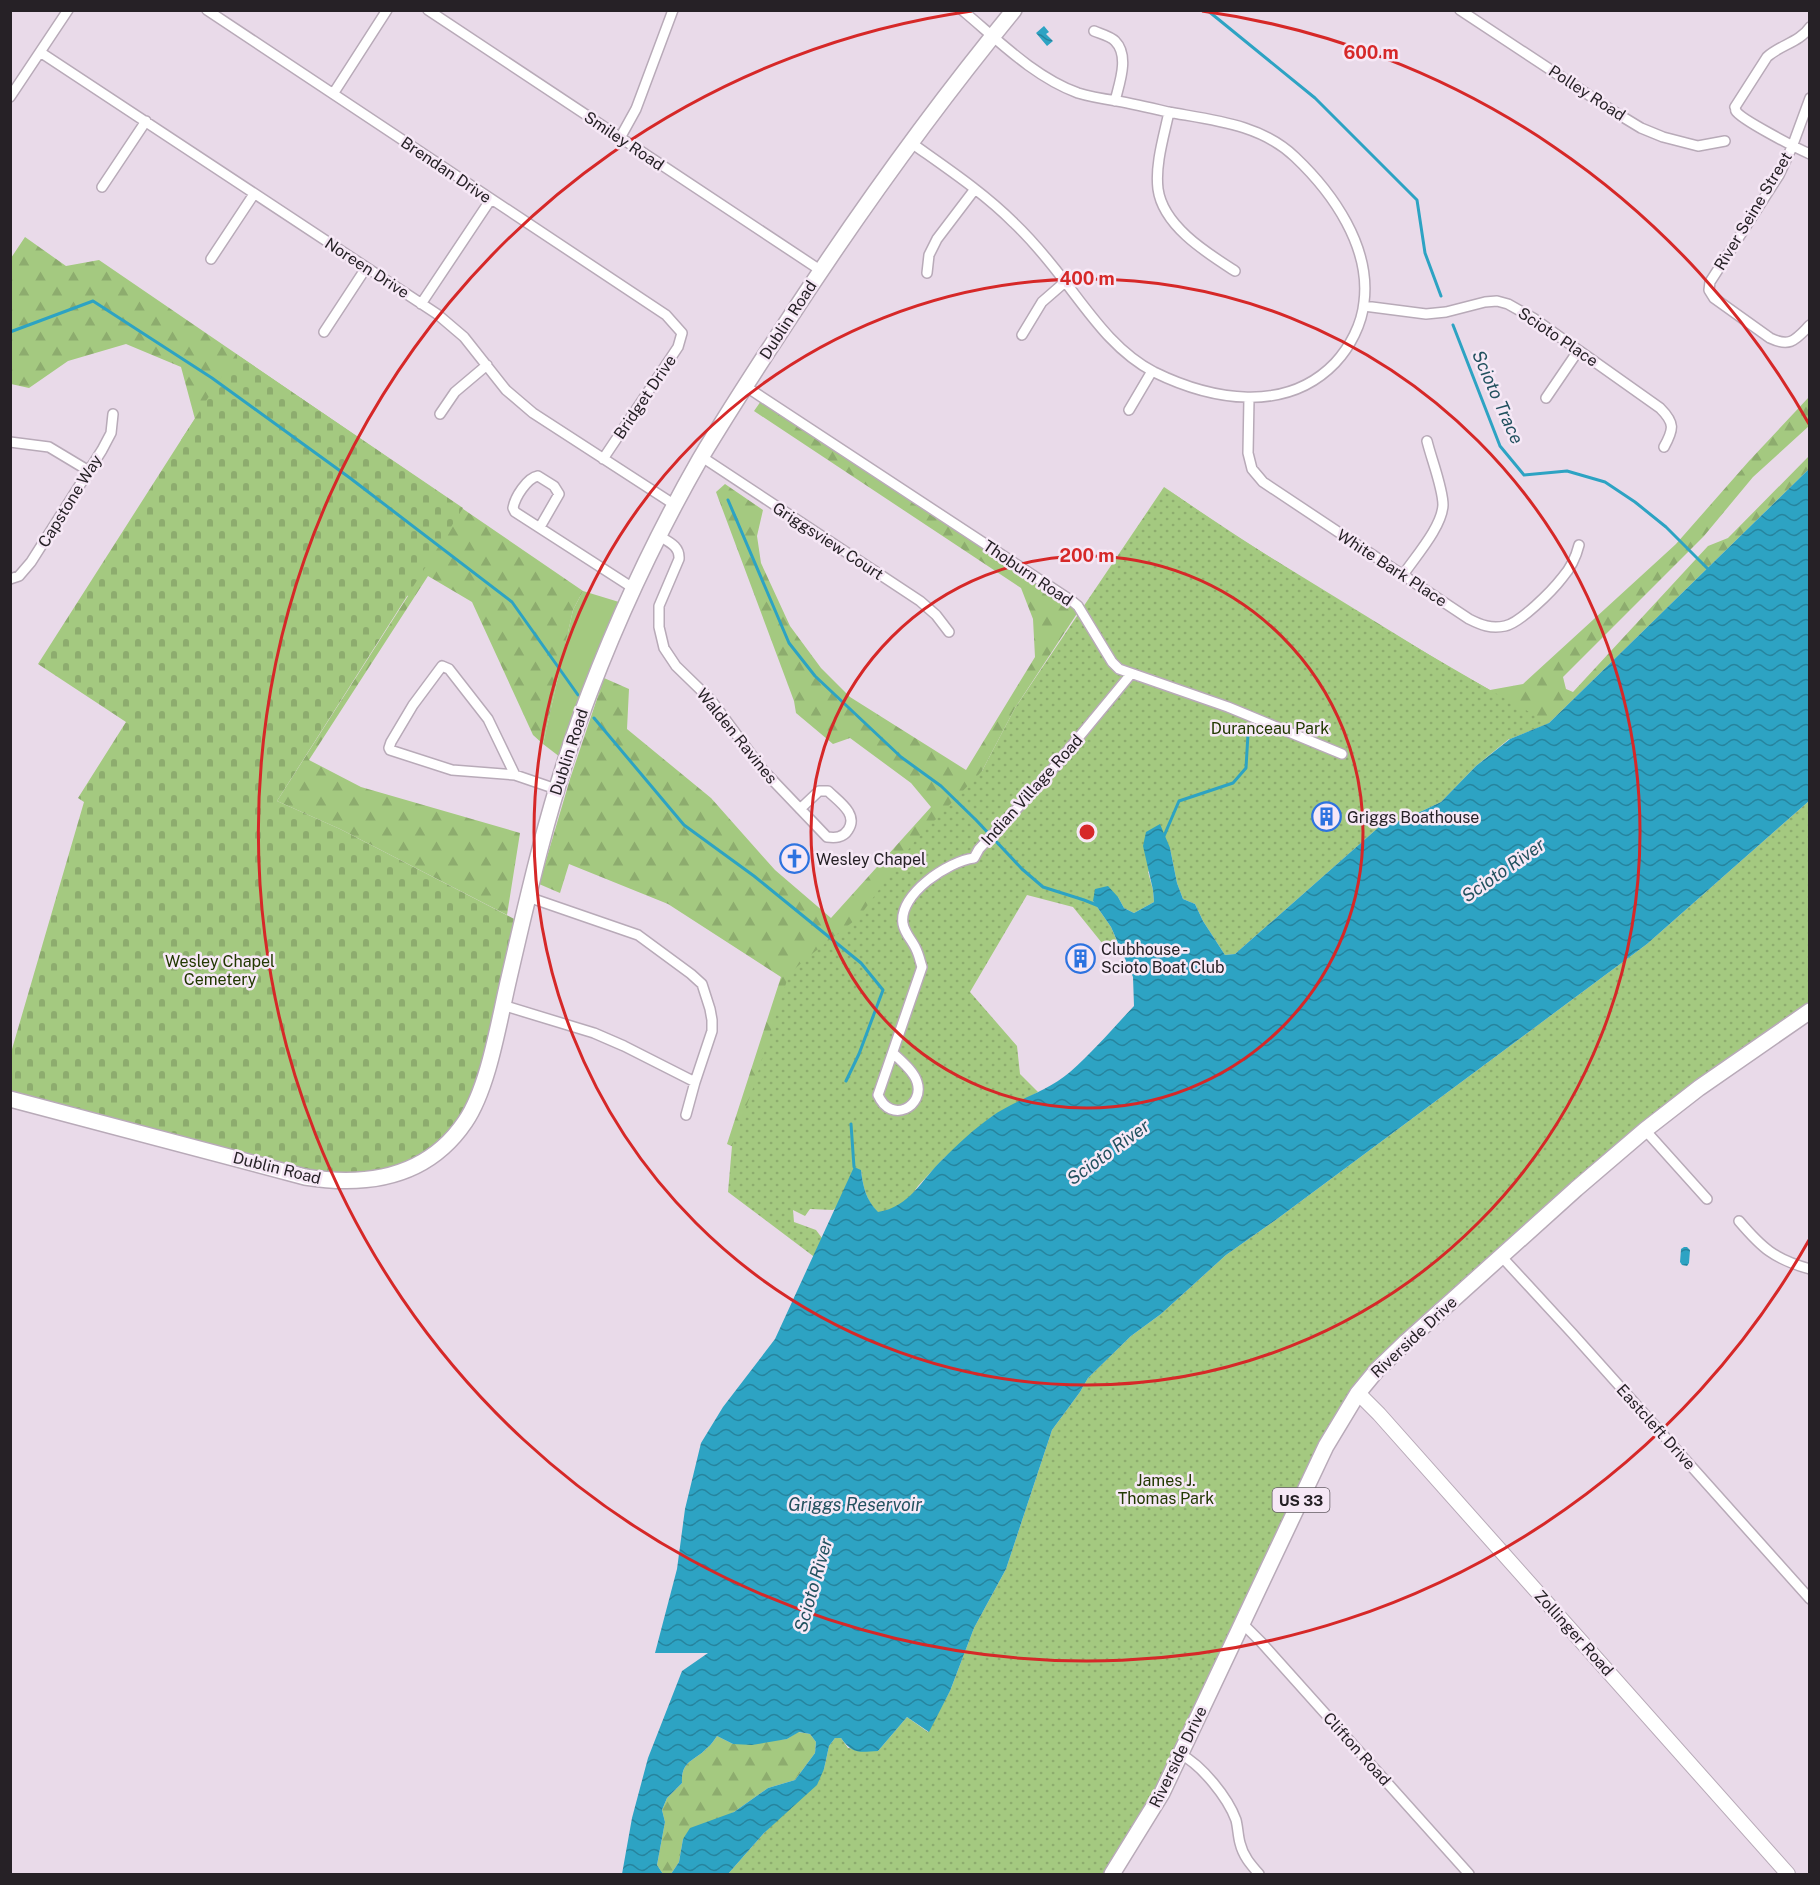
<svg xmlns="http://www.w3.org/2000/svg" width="1820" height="1885" viewBox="0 0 1820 1885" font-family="'Public Sans',sans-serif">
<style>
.grass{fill:#a4c980}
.forest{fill:url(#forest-firs)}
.cemetery{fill:url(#cemetery-stones)}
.park{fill:url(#park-dots)}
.water{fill:url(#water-waves)}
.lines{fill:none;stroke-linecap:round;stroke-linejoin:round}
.stream{stroke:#2da3c3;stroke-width:3}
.minor-casing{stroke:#b8aab8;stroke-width:12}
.secondary-casing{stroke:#b8aab8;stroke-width:16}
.primary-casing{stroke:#b8aab8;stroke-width:18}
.minor{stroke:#fff;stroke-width:9}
.secondary{stroke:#fff;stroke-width:14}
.primary{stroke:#fff;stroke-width:15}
.ring{fill:none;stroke:#d62828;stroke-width:3}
.labels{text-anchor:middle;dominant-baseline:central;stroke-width:5;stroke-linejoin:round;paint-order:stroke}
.shield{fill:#f6e8f6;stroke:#645d64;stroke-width:1.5}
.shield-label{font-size:15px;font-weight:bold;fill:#262126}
.street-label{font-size:16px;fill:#262126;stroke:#f6e8f6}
.park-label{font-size:16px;fill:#213800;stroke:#f6e8f6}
.poi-label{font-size:16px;fill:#262126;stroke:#f6e8f6;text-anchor:start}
.water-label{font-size:18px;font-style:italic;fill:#22515f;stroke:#f6e8f6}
.centre{fill:#d62828;stroke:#f6e8f6;stroke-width:3}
.ring-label{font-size:18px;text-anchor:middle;font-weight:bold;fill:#d62828;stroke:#f6e8f6;stroke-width:5;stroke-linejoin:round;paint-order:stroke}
</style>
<defs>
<pattern id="forest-firs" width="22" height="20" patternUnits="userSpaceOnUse" patternTransform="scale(1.5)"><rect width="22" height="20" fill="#a4c980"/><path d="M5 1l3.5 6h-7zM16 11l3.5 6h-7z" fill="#8dac6e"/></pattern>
<pattern id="cemetery-stones" width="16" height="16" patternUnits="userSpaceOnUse" patternTransform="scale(1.5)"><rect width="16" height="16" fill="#a4c980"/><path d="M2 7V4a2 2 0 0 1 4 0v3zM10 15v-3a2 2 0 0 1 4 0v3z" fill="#8dac6e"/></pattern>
<pattern id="park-dots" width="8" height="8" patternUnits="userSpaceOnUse" patternTransform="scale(1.5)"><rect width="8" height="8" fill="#a4c980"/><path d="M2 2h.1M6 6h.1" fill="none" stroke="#8dac6e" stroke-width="1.8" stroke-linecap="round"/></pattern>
<pattern id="water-waves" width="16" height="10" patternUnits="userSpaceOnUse" patternTransform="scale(1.5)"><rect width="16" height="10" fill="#2da3c3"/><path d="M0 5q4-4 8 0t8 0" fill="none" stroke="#26849e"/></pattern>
</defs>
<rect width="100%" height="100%" fill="#e9dae9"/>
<!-- grass -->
<path class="grass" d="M583,591L619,602L589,672L560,757L543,744L573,610Z"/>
<!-- forest -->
<path class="forest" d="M25,237L66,266L99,260L583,591L573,610L543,744L533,735L472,602L428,576L309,760L361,787L520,833L507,915L340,829L277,801L408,596L181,440L195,419L181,367L126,344L68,361L29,388L11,384V258Z
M1809,397V426L1753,477L1704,536L1563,677L1566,689L1573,692L1708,546L1728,538L1809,456V469L1549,723L1510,739L1164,487L1231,533L1454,670L1490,690L1523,684L1676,544L1749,461Z
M761,401L1080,609L1015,708L982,771L1004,794L757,1158L727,1144L781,977L668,904L569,864L560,893L539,884L570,779L604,678L629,689L627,729L711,798L775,870L831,918L931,807L911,783L850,738L833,744L796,713L794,701L716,492L725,484L763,510L757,536L761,563L790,626L821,668L850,697L966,770L1035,657L1033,619L1021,588L754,411Z
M798,1732L810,1734L816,1742L815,1753L795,1780L768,1788L734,1812L683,1839L679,1862L671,1874H663L657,1865L665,1822L662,1810L667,1798L682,1783C681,1760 694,1762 707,1748C711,1745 714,1740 717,1736L733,1744L787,1739Z"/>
<!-- cemetery -->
<path class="cemetery" d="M236,354L463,508L277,801L340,829L522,923L485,1078L439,1150L354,1181L11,1099L10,1056L84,802L78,798L126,722L38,664Z"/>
<!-- park -->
<path class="park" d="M1164,487C1288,572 1417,650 1549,723L1509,739L1476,766L1441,802L1403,820L1379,827L1235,954L1225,955L1203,921L1195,904L1183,899L1177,883L1170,848L1148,872L1153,890L1154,902L1134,913L1124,908L1118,897L1093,901L1111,927L1122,953L1102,943L1073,907L1027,895L970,992L1017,1046L1020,1074L1038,1092L991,1117L943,1159L918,1186L909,1199L894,1209L878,1213C866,1200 863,1187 861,1170L838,1206L833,1210L810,1209L805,1216L793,1210L794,1222L816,1230L828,1246L825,1265L728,1192L732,1146L753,1088L789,974L808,957L859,917L914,842L982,771L1015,708Z
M1809,801V1011L1699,1088L1358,1393L1243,1624L1112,1874H728L764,1833L824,1769L829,1746L835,1738H841L848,1748L878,1751L907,1717L928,1732L950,1691L974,1628L1006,1569L1052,1430L1080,1392L1088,1378L1131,1336L1161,1314L1226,1255L1277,1219L1647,944Z"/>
<!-- water -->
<path class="water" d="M1044,26L1049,32L1046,34L1053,41L1047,46L1036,33Z
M1809,469V801L1647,944L1277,1219L1226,1255L1161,1314L1131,1336L1088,1378L1080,1392L1052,1430L1006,1569L974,1628L950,1691L929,1732L907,1717L878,1751C860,1752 853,1755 841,1738H835L829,1746L824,1769L817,1785L764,1833L728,1874H671L679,1862L683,1839L690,1828L734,1812L768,1788L795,1780L815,1753L816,1742L810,1734L799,1732L787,1739L752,1745L733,1744L717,1736C714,1740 711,1745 707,1748C694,1762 681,1760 682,1783L667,1798L662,1810L665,1822L657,1865L663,1874H622L632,1818L648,1758L682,1671L708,1653H655L677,1569L685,1509L701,1443L723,1407L775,1339L854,1167L861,1170C863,1187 866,1200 878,1212C910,1207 921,1180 943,1159C957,1145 974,1129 991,1117C1016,1099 1047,1092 1070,1072C1093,1052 1113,1028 1134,1006L1133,977L1111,927L1093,901L1095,889L1108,886L1118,897L1124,908L1134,913L1154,902L1153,890L1143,846L1146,832L1160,824L1170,848L1177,883L1183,899L1195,904L1203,921L1225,955L1235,954L1379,827L1403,820L1441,802L1476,766L1510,739L1549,723Z
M1684,1247H1687L1690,1250L1689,1263L1687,1266L1682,1265L1680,1262L1681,1249Z"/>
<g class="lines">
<!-- stream -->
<path class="stream" d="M1207,10L1315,98L1417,200L1425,253L1441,296
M1453,325L1500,446L1524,475L1567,471L1605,482L1635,502L1666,527L1708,569
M10,332L93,301L212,378L350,478L512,602L578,695
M728,500L789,643L815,676L901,757L941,786L976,820L1022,869L1043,887L1084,900L1099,906
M594,718L684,825L754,876L861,963L883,990L859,1054L846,1081
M1164,836L1179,801L1233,783L1246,768L1248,734
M851,1124L854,1167"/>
<defs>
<path id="minor" d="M207,10L666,315L682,333L678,347L603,459
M428,10L820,270
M1460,10L1613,111L1641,128L1663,137L1698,146L1725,141
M1810,27C1800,42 1780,45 1767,57L1735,107C1736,108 1735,110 1736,111C1740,119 1798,149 1810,154
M1094,31C1101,34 1110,36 1115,41C1130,56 1119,84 1115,101
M40,52L437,314L464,337L506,390L533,413L675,505
M333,94L387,10
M10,97L68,10
M1810,98L1792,147L1779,175L1710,282L1709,290L1714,298L1770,338C1791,348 1796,339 1810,325
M1169,112C1164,136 1155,164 1158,189C1163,226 1207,253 1235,271
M620,138L636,109L673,10
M910,142C945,167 983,192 1014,223C1033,241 1050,262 1066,283C1092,317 1116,352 1154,372C1211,400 1286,414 1335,363C1350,347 1362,324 1364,302C1371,247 1333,193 1295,157C1261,124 1212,120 1168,112C1151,108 1134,104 1117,101C1104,99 1091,97 1078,93C1034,77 998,40 962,10
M102,187L146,121
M211,259L254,194
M927,273L929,255L937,239L975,189
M421,304L491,199
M1364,306L1426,314L1446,312L1485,302L1497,301L1508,304L1533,318L1660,408C1675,423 1674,429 1664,447
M324,332L366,268
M1022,335L1042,302L1065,282
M745,386L1072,601L1078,606L1112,662L1119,669L1228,707L1342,754
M1249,398L1248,453L1252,469L1263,482L1469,619C1481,625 1491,629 1505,626C1520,623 1552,591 1562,578C1570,569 1576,557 1579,545
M1546,398L1578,351
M1129,410L1152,371
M440,414L455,392L487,365
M10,442L49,447L89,471
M702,457L920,601L936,615L949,632
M540,527L559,494L554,486L538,476C527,478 515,497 513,508L515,512L633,588
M659,536C669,542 680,546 679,559L659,606V627L664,648L676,666L711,700L762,769L827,837C835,838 843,838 848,830C859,814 838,801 828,791H819L800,809
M1403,575C1415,557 1442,527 1443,505C1443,488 1431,458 1427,441
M10,579L19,576L31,562L102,450L111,433L113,414
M515,775L488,719L449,669L442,666L413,705L391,742L389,748L390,750L452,770L515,775L556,789
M528,897L638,935L691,974L702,984L710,1009L712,1020V1031L695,1082L686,1115
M502,1005L594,1033L624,1046L695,1082
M893,1053C901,1061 914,1071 917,1082C925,1106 891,1125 878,1095L922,967C920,961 919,955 916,949C912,940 905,934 903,924C898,894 949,861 974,858L979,849L1041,783L1131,674
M1645,1130L1707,1199
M1739,1221C1762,1248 1774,1259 1810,1269
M1501,1256L1572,1333L1810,1599
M1243,1624L1261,1642L1469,1874
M1180,1754C1202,1765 1228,1798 1236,1820C1238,1828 1238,1836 1240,1843C1243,1856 1251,1865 1259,1874"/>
<path id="secondary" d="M1358,1393L1379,1414L1788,1874"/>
<path id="primary" d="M10,1099L305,1177C367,1187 427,1178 465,1122C489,1087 499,1020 509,978C529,891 549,804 579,721C612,630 652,543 700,459C727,414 756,369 785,325C856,216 931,111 1014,10
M1112,1874L1162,1793L1326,1446L1358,1393L1377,1370L1406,1342L1576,1189L1645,1130L1699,1088L1810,1011"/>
</defs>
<!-- minor casing -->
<use href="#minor" class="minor-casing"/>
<!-- secondary casing -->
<use href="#secondary" class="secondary-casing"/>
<!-- primary casing -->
<use href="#primary" class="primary-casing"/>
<!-- minor -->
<use href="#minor" class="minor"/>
<!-- secondary -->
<use href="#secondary" class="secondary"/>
<!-- primary -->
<use href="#primary" class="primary"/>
</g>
<!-- distance rings -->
<g class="ring">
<circle cx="1087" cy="832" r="276"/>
<circle cx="1087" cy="832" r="553"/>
<path d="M1809 1240A829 829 0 1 1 972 11M1202 11A829 829 0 0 1 1809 424"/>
</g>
<!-- icons -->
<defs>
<symbol id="building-ring" viewBox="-11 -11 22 22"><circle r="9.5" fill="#f6e8f6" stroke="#2d73e0" stroke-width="1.5"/><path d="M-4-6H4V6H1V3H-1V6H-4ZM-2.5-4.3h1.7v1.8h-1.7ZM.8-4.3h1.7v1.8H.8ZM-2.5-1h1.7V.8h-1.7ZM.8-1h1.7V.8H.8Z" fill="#2d73e0"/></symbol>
<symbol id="church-ring" viewBox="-11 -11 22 22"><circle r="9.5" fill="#f6e8f6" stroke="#2d73e0" stroke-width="1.5"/><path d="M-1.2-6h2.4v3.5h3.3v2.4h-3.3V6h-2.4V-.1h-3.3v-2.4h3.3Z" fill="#2d73e0"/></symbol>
</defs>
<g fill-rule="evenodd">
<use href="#building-ring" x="1310" y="800" width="33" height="33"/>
<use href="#church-ring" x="778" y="842" width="33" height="33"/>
<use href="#building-ring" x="1064" y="942" width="33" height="33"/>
</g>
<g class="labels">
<!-- shield labels -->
<rect class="shield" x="1272.5" y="1488" width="57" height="24" rx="4.5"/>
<g class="shield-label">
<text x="1301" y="1500">US 33</text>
</g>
<!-- street labels -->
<g class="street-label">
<text transform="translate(1587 93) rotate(33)">Polley Road</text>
<text transform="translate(624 141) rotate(34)">Smiley Road</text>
<text transform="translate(446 170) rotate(34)">Brendan Drive</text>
<text transform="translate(1753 211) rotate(-59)">River Seine Street</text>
<text transform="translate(367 268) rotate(33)">Noreen Drive</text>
<text transform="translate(788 320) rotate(-57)">Dublin Road</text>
<text transform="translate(1558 337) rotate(34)">Scioto Place</text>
<text transform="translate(645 397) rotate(-56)">Bridget Drive</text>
<text transform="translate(70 501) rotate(-58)">Capstone Way</text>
<text transform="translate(828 541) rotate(33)">Griggsview Court</text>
<text transform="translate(1392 568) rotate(33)">White Bark Place</text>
<text transform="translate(1028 573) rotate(34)">Thoburn Road</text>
<text transform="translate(737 736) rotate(51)">Walden Ravines</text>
<text transform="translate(569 752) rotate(-72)">Dublin Road</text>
<text transform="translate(1032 790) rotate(-48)">Indian Village Road</text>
<text transform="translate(277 1168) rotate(14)">Dublin Road</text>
<text transform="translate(1414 1337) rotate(-43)">Riverside Drive</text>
<text transform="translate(1656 1427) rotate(48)">Eastcleft Drive</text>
<text transform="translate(1574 1633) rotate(48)">Zollinger Road</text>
<text transform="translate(1357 1749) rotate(48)">Clifton Road</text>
<text transform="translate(1178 1757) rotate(-64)">Riverside Drive</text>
</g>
<!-- park labels -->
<g class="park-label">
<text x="1270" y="728">Duranceau Park</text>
<text x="220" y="961">Wesley Chapel<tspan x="220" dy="18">Cemetery</tspan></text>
<text x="1166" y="1480">James J.<tspan x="1166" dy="18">Thomas Park</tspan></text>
</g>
<!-- poi labels -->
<g class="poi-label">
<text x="1347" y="817">Griggs Boathouse</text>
<text x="816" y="859">Wesley Chapel</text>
<text x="1101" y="949">Clubhouse -<tspan x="1101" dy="18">Scioto Boat Club</tspan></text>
</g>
<!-- water labels -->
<g class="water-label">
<text transform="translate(1498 397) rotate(66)">Scioto Trace</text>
<text transform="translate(1503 870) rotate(-35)">Scioto River</text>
<text transform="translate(1108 1152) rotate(-36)">Scioto River</text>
<text x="855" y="1504">Griggs Reservoir</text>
<text transform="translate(813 1585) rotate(-74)">Scioto River</text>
</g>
</g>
<circle cx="1087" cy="832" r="9" class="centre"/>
<g class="ring-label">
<text x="1371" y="59">600 m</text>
<text x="1087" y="285">400 m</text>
<text x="1087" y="562">200 m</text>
</g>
<!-- border -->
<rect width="1820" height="1885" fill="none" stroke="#262126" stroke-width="24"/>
</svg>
